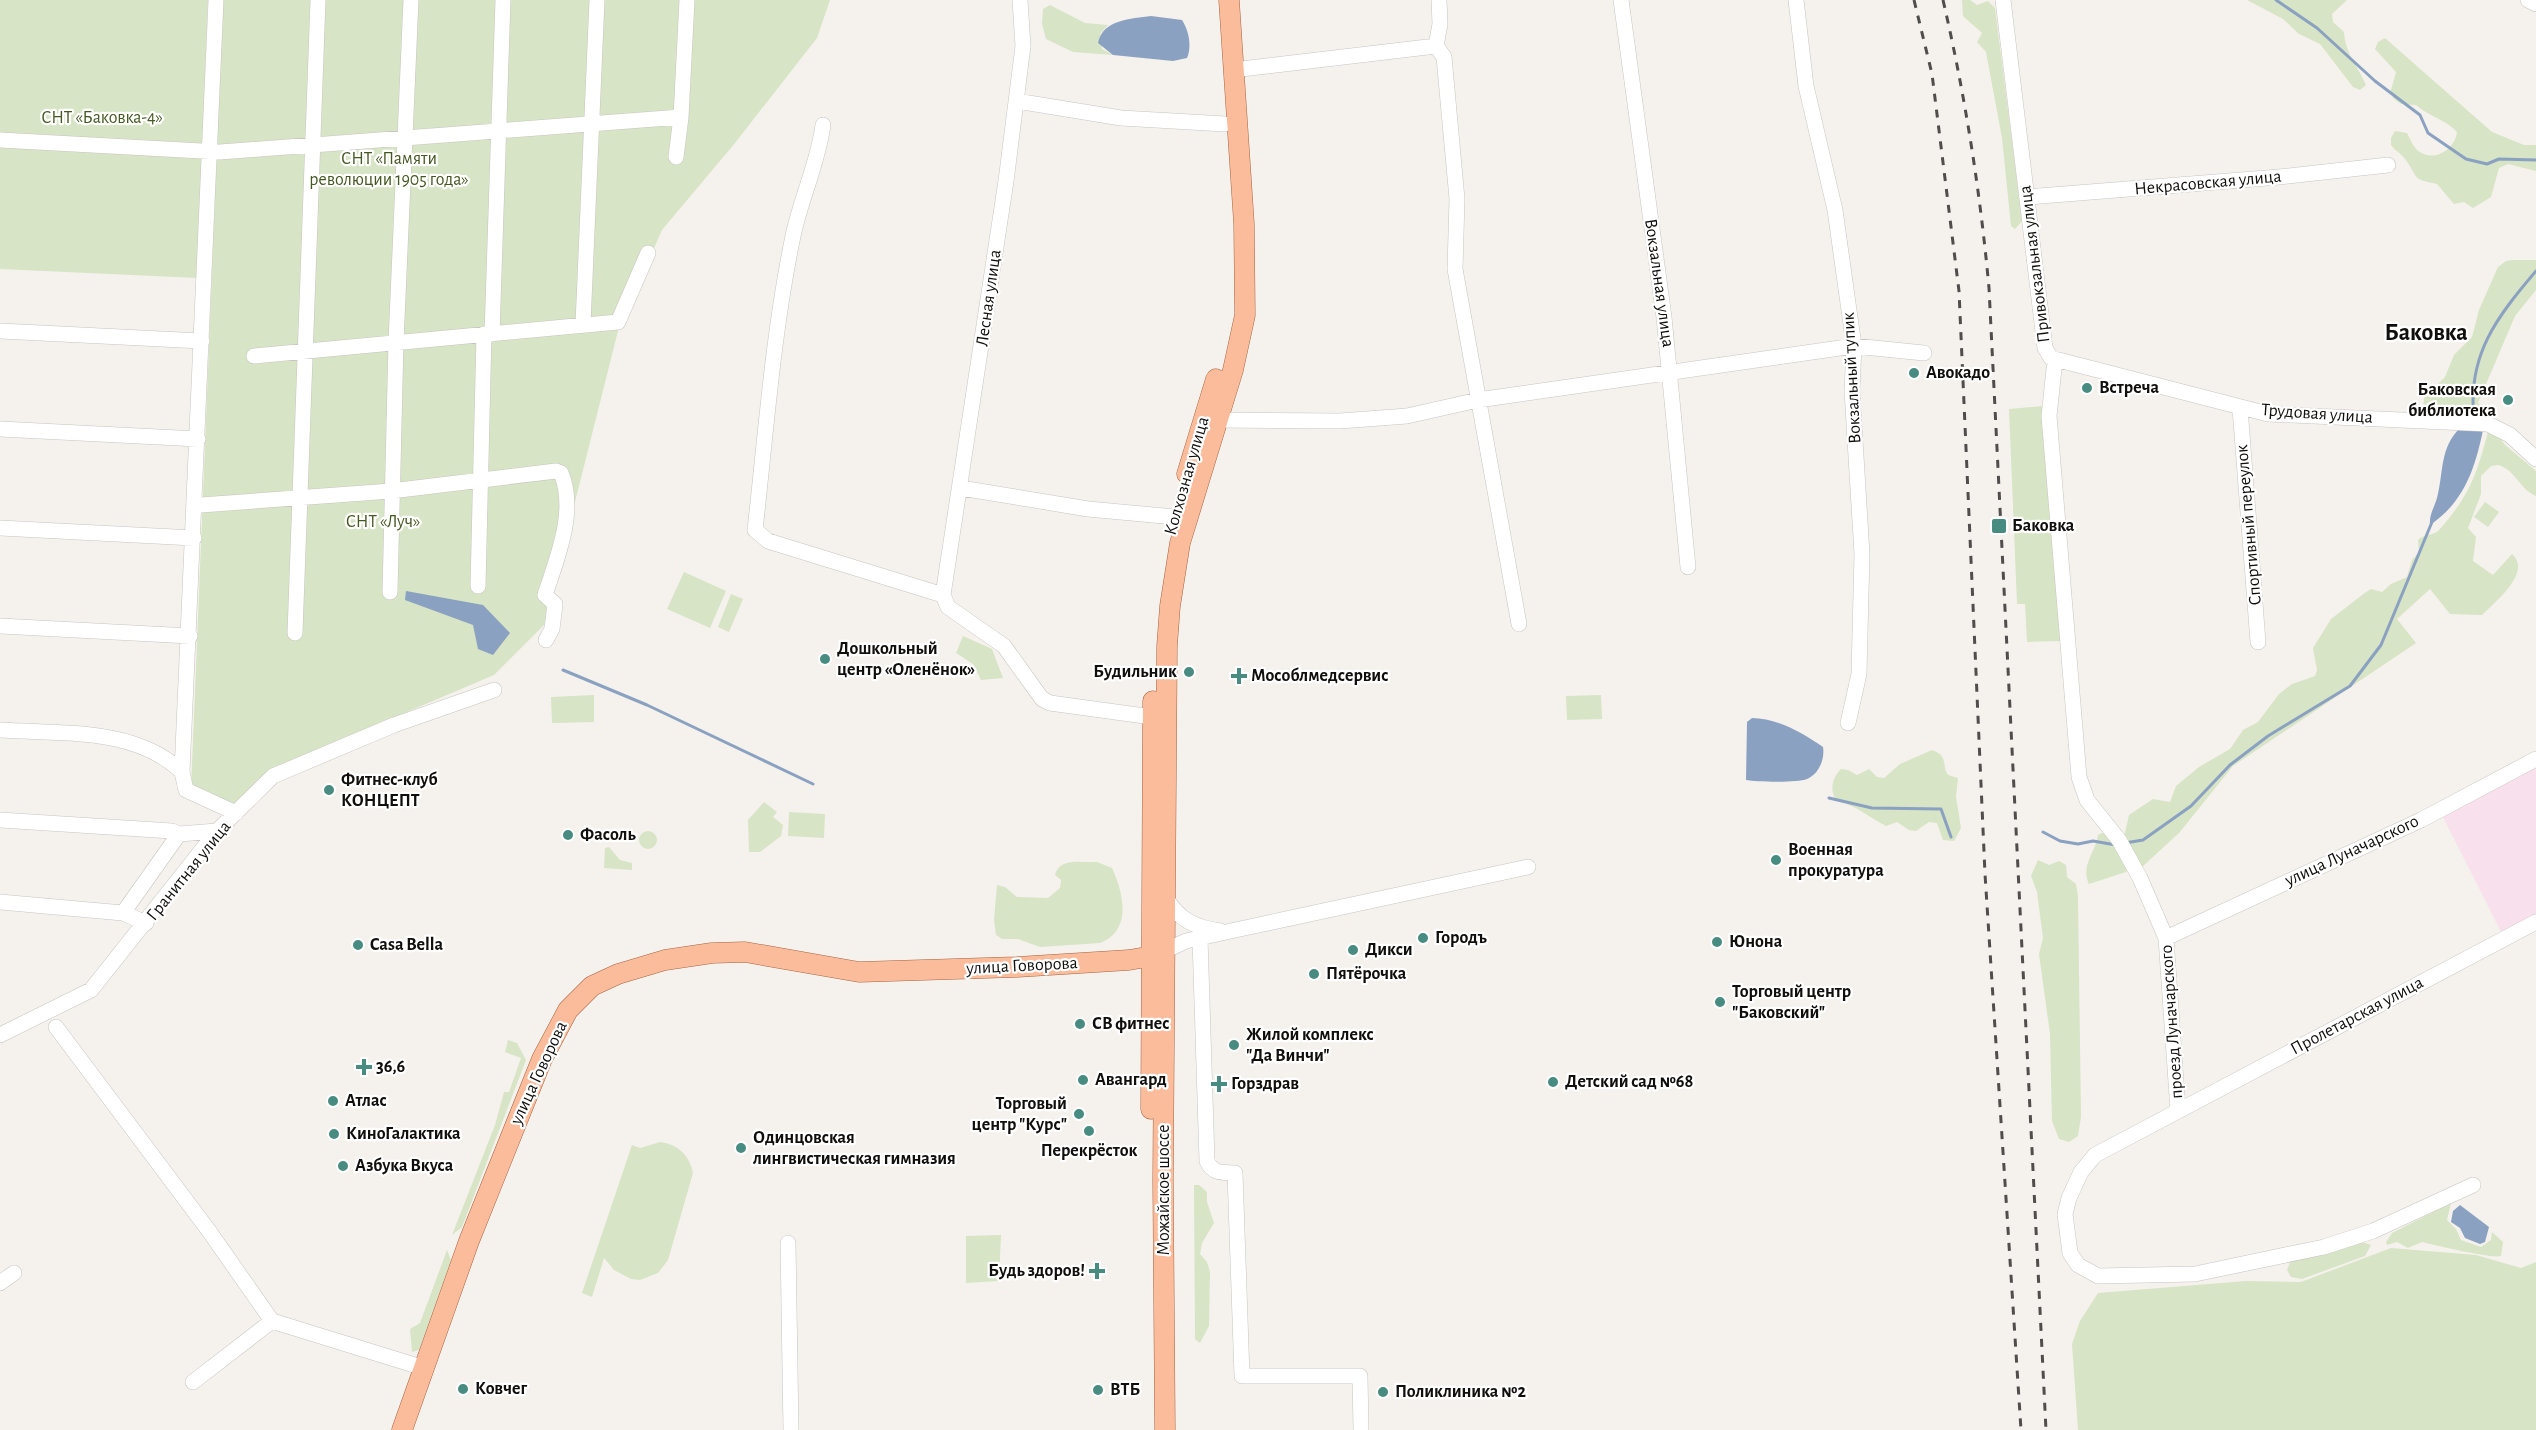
<svg xmlns="http://www.w3.org/2000/svg" width="2536" height="1430" viewBox="0 0 2536 1430" font-family="'Alegreya Sans',sans-serif">
<style>
.medical{fill:#f8e1ed}
.green{fill:#d7e4c5}
.water{fill:#8aa1c1}
.lines{fill:none;stroke-linecap:round;stroke-linejoin:round}
.stream{stroke:#8aa1c1;stroke-width:3}
.minor-casing{stroke:#c7c5c0;stroke-width:16}
.major-casing{stroke:#a7633f;stroke-width:21}
.minor{stroke:#fff;stroke-width:15}
.major{stroke:#fbbc9c;stroke-width:20}
.rail{stroke:#504e4c;stroke-width:3;stroke-dasharray:8 8;stroke-linecap:butt}
.poi-dot{fill:#488c81;stroke:#fff;stroke-width:2}
.labels{text-anchor:middle;dominant-baseline:central;stroke-width:4.5;stroke-linejoin:round;paint-order:stroke}
.park-label{font-size:18px;fill:#455821;stroke:#fff}
.street-label{font-size:18px;fill:#100f0d;stroke:#fff}
.poi-label{font-size:18px;font-weight:bold;fill:#100f0d;stroke:#fff;text-anchor:start}
.district-label{font-size:24px;font-weight:bold;fill:#100f0d;stroke:#fff}
</style>
<rect width="100%" height="100%" fill="#f5f2ed"/>
<!-- medical -->
<path class="medical" d="M2536,767V916L2502,934L2443,817Z"/>
<!-- green -->
<path class="green" d="M0,0H208L197,278L0,269Z
M223,0H830L817,38L735,143L662,230L619,327L544,625L494,675L268,771L233,805L191,790Z
M1962,0H1970L1977,5L1988,1L1995,8L2022,221L2015,229L2011,226L2002,138L1986,52L1977,42L1982,33L1963,16Z
M2247,0H2347L2332,14L2333,22L2344,32C2345,53 2358,66 2366,85L2360,90L2353,87L2320,44L2299,34L2283,19Z
M1050,5L1085,23L1108,25L1100,34L1102,49L1113,55L1073,52L1046,39L1042,24L1043,9Z
M2385,38L2492,132L2524,145H2536V171L2508,164L2499,168L2491,197L2473,208L2464,202L2454,204L2437,184C2411,179 2419,178 2405,159C2401,153 2395,151 2391,145V138L2395,131L2407,133C2409,137 2413,146 2417,150C2434,164 2455,149 2457,132C2445,119 2428,116 2416,105L2401,104L2393,98L2391,90L2396,72L2375,49L2378,42Z
M2513,260H2536V290L2515,316L2478,403L2490,414C2478,423 2437,416 2423,412L2424,398L2445,377L2454,355L2472,337L2479,310L2498,267L2506,261Z
M2043,406L2061,641L2027,642L2025,604H2017L2009,409Z
M2488,432L2498,435L2505,445L2536,471V496C2519,489 2516,470 2498,465L2491,466L2481,476V494L2468,528L2476,537L2473,561L2493,575L2512,554C2533,572 2494,603 2482,615L2450,614L2430,589L2397,619L2416,643L2233,766L2179,833L2142,867L2124,837L2129,815L2153,799L2170,802L2176,786L2199,767L2230,749L2243,730L2258,722L2279,694L2292,684L2315,676L2317,670L2313,648L2331,619L2366,592L2371,589L2382,592L2391,584L2407,577L2412,560L2419,552L2418,540C2424,534 2433,536 2439,530C2469,496 2476,477 2488,432Z
M2485,502L2499,512L2488,527L2474,517Z
M684,572L726,591L710,628L667,609Z
M731,594L743,599L729,632L718,627Z
M963,636L992,649L1003,678L981,680L973,664L956,653Z
M594,695V722L552,723L551,697Z
M1601,695L1602,719L1567,720L1566,696Z
M1932,750C1949,756 1941,764 1948,775L1958,778L1956,797L1961,828L1954,841L1943,840L1937,823L1929,822L1916,831L1909,830L1897,822L1886,826C1870,818 1856,805 1837,801C1829,791 1832,778 1841,769L1848,770L1857,775L1869,769L1877,777L1884,778L1900,764Z
M764,802L777,812L773,817L783,825L781,836L760,852H749L748,820Z
M789,812L825,814L824,838L788,836Z
M639 840a9 9 0 1 1 18 0a9 9 0 1 1-18 0Z
M2102,833L2109,835L2130,868L2126,872L2089,884C2080,865 2096,852 2098,835Z
M609,847L620,860L632,863V870L604,868L605,848Z
M2038,860L2049,865L2059,861L2066,865L2067,877L2076,884L2078,896L2081,1117L2078,1136L2069,1142L2059,1139L2052,1121L2050,1034L2039,954L2043,938L2037,892L2031,876Z
M1097,862L1112,868C1124,894 1132,931 1100,943L1040,947L1018,939H1002L996,935L994,920L997,885L1005,887L1017,897L1048,898L1060,888L1061,880L1055,875C1060,857 1081,863 1097,862Z
M508,1040L517,1043L526,1060L462,1227L452,1235L495,1125L504,1092H509L521,1058L505,1052Z
M660,1142C678,1144 690,1156 693,1173L668,1260L658,1273L640,1280L631,1279L614,1270L604,1258L592,1297L582,1293L632,1145L640,1148Z
M1194,1185H1199L1207,1192V1202L1214,1223L1202,1243L1200,1254L1207,1262L1210,1272L1209,1326L1200,1343L1195,1339Z
M2451,1203L2447,1220L2456,1229L2461,1240L2481,1247L2491,1240L2492,1232L2503,1242L2501,1256C2493,1259 2434,1245 2422,1242L2408,1248L2397,1242L2387,1245L2386,1242L2392,1233Z
M1001,1235L999,1281L966,1283V1236Z
M2362,1242L2371,1245L2365,1256L2302,1279L2291,1277L2287,1270L2291,1260Z
M2391,1248L2476,1255L2521,1268L2536,1262V1430H2078L2072,1344L2080,1321L2098,1293L2246,1281L2301,1282Z
M447,1250L451,1260L419,1350L412,1352L410,1329L420,1323Z"/>
<!-- water -->
<path class="water" d="M1151,16L1182,20C1189,31 1192,46 1187,58L1173,61L1113,55L1098,43C1103,19 1131,19 1151,16Z
M2461,427L2483,430C2475,469 2464,502 2430,525C2429,515 2434,508 2437,498C2444,472 2439,448 2461,427Z
M406,591L483,605L510,633L493,655L478,649L473,625L405,600Z
M1752,718C1777,718 1803,733 1823,747C1825,759 1819,774 1807,779C1797,783 1757,782 1746,780L1747,722Z
M2460,1205L2489,1227L2485,1242L2480,1244L2465,1238L2460,1228L2451,1222L2453,1211Z"/>
<g class="lines">
<!-- stream -->
<path class="stream" d="M2276,0L2317,28L2375,81L2420,115L2428,133L2466,159L2487,164L2499,159L2536,160
M2474,418C2467,355 2497,317 2536,271
M563,670L647,705L813,784
M1829,798L1872,808L1941,809L1951,837
M2043,832L2060,841L2078,844L2093,841L2116,845
M2125,843L2143,840L2191,806L2230,765L2268,736L2350,686L2381,645L2432,522"/>
<defs>
<path id="minor" d="M216,0L182,772L186,790L236,813
M1621,0L1664,317L1688,567
M1796,0L1806,86L1835,210L1854,346L1852,391L1862,554L1859,674L1848,723
M2003,0L2045,348L2051,358L2268,414L2488,424L2510,435L2536,459
M2528,0L2536,4
M1436,46L1444,57L1457,199L1455,269L1519,624
M1436,46L1440,24L1439,0
M1233,70L1436,46
M1016,101L1121,118L1225,124
M823,125C818,163 801,198 793,236C773,332 766,432 755,530L768,541L943,595
M0,140L220,152L681,117
M676,157L681,117L687,0
M2027,197L2279,177L2388,165
M583,324L597,0
M0,331L202,341
M492,334L503,0
M254,356L618,322L648,253
M2055,360L2049,416L2079,777L2087,800L2119,840L2140,878L2166,938L2178,1111
M2240,408L2258,642
M1218,420L1340,421L1407,416L1478,400L1854,346L1924,353
M0,429L198,439
M961,488L1088,509L1175,517
M201,505L391,491L556,471L561,473C577,511 557,558 545,595L555,604L552,629L546,640
M0,528L194,538
M478,586L484,334
M390,592L396,342L411,0
M943,595L1006,181L1023,46L1020,0
M943,595L948,607L1004,646L1042,699L1050,703L1152,717
M0,626L190,636
M295,633L318,0
M0,730C60,734 136,727 182,772
M0,820L172,831L179,834
M1166,898C1180,921 1195,927 1220,931
M0,902L123,913L146,923
M123,913L179,834L217,831
M1200,938L1207,1161C1213,1174 1221,1172 1235,1173L1242,1376H1360L1361,1430
M2166,938L2421,820L2536,759
M1158,954L1186,941L1226,932L1528,867
M56,1027L209,1231L272,1321L424,1368
M0,1035L91,990L217,831L273,776L394,725L494,690
M2473,1185L2373,1231L2324,1247L2195,1274L2098,1276L2078,1265L2070,1253L2065,1214L2069,1198L2081,1172L2095,1155L2536,922
M788,1243L791,1430
M0,1283L14,1273
M193,1382L272,1321"/>
<path id="major" d="M1187,474L1216,379
M1151,1109L1153,701
M402,1430L469,1241L542,1059L568,1010L592,986L618,974L665,960L712,953L745,952L859,972L1017,967L1129,960L1152,956
M1165,1430L1163,1180L1167,646L1170,606L1180,543L1233,370L1245,315L1244,224L1229,0"/>
</defs>
<!-- minor casing -->
<use href="#minor" class="minor-casing"/>
<!-- major casing -->
<use href="#major" class="major-casing"/>
<!-- minor -->
<use href="#minor" class="minor"/>
<!-- major -->
<use href="#major" class="major"/>
<!-- rail -->
<path class="rail" d="M1914,0L1932,74L1959,291L1985,874L2021,1430
M1943,0C1965,95 1980,190 1989,288L2046,1430"/>
</g>
<!-- markers -->
<g class="poi-dot">
<circle cx="1914" cy="373" r="6"/>
<circle cx="2087" cy="388" r="6"/>
<circle cx="2508" cy="400" r="6"/>
<rect x="1991" y="518" width="16" height="16" rx="3"/>
<circle cx="825" cy="659" r="6"/>
<circle cx="1189" cy="672" r="6"/>
<path d="M1236 667h6v6h6v6h-6v6h-6v-6h-6v-6h6z"/>
<circle cx="329" cy="790" r="6"/>
<circle cx="568" cy="835" r="6"/>
<circle cx="1776" cy="860" r="6"/>
<circle cx="1423" cy="938" r="6"/>
<circle cx="1717" cy="942" r="6"/>
<circle cx="358" cy="945" r="6"/>
<circle cx="1353" cy="950" r="6"/>
<circle cx="1314" cy="974" r="6"/>
<circle cx="1720" cy="1002" r="6"/>
<circle cx="1080" cy="1024" r="6"/>
<circle cx="1234" cy="1045" r="6"/>
<path d="M361 1058h6v6h6v6h-6v6h-6v-6h-6v-6h6z"/>
<circle cx="1083" cy="1080" r="6"/>
<circle cx="1553" cy="1082" r="6"/>
<path d="M1216 1075h6v6h6v6h-6v6h-6v-6h-6v-6h6z"/>
<circle cx="333" cy="1101" r="6"/>
<circle cx="1079" cy="1114" r="6"/>
<circle cx="1089" cy="1131" r="6"/>
<circle cx="334" cy="1134" r="6"/>
<circle cx="741" cy="1148" r="6"/>
<circle cx="343" cy="1166" r="6"/>
<path d="M1094 1262h6v6h6v6h-6v6h-6v-6h-6v-6h6z"/>
<circle cx="463" cy="1389" r="6"/>
<circle cx="1098" cy="1390" r="6"/>
<circle cx="1383" cy="1392" r="6"/>
</g>
<g class="labels">
<!-- park labels -->
<g class="park-label">
<text x="102" y="118">СНТ «Баковка-4»</text>
<text x="389" y="159">СНТ «Памяти<tspan x="389" dy="21">революции 1905 года»</tspan></text>
<text x="383" y="522">СНТ «Луч»</text>
</g>
<!-- street labels -->
<g class="street-label">
<text transform="translate(2208 183) rotate(-5)">Некрасовская улица</text>
<text transform="translate(2035 264) rotate(-97)">Привокзальная улица</text>
<text transform="translate(1659 283) rotate(82)">Вокзальная улица</text>
<text transform="translate(989 298) rotate(-82)">Лесная улица</text>
<text transform="translate(1852 378) rotate(-93)">Вокзальный тупик</text>
<text transform="translate(2317 414) rotate(4)">Трудовая улица</text>
<text transform="translate(1187 476) rotate(-74)">Колхозная улица</text>
<text transform="translate(2249 525) rotate(-95)">Спортивный переулок</text>
<text transform="translate(2352 851) rotate(-25)">улица Луначарского</text>
<text transform="translate(189 871) rotate(-51)">Гранитная улица</text>
<text transform="translate(1022 966) rotate(-3)">улица Говорова</text>
<text transform="translate(2357 1016) rotate(-28)">Пролетарская улица</text>
<text transform="translate(2172 1022) rotate(-94)">проезд Луначарского</text>
<text transform="translate(539 1073) rotate(-65)">улица Говорова</text>
<text transform="translate(1164 1190) rotate(-90)">Можайское шоссе</text>
</g>
<!-- poi labels -->
<g class="poi-label">
<text x="1926" y="373">Авокадо</text>
<text x="2099" y="388">Встреча</text>
<text x="2496" y="390" text-anchor="end">Баковская<tspan x="2496" dy="21">библиотека</tspan></text>
<text x="2012" y="526">Баковка</text>
<text x="837" y="649">Дошкольный<tspan x="837" dy="21">центр «Оленёнок»</tspan></text>
<text x="1177" y="672" text-anchor="end">Будильник</text>
<text x="1251" y="676">Мособлмедсервис</text>
<text x="341" y="780">Фитнес-клуб<tspan x="341" dy="21">КОНЦЕПТ</tspan></text>
<text x="580" y="835">Фасоль</text>
<text x="1788" y="850">Военная<tspan x="1788" dy="21">прокуратура</tspan></text>
<text x="1435" y="938">Городъ</text>
<text x="1729" y="942">Юнона</text>
<text x="370" y="945">Casa Bella</text>
<text x="1365" y="950">Дикси</text>
<text x="1326" y="974">Пятёрочка</text>
<text x="1732" y="992">Торговый центр<tspan x="1732" dy="21">"Баковский"</tspan></text>
<text x="1092" y="1024">СВ фитнес</text>
<text x="1246" y="1035">Жилой комплекс<tspan x="1246" dy="21">"Да Винчи"</tspan></text>
<text x="376" y="1067">36,6</text>
<text x="1095" y="1080">Авангард</text>
<text x="1565" y="1082">Детский сад №68</text>
<text x="1231" y="1084">Горздрав</text>
<text x="345" y="1101">Атлас</text>
<text x="1067" y="1104" text-anchor="end">Торговый<tspan x="1067" dy="21">центр "Курс"</tspan></text>
<text x="346" y="1134">КиноГалактика</text>
<text x="753" y="1138">Одинцовская<tspan x="753" dy="21">лингвистическая гимназия</tspan></text>
<text x="1089" y="1151" text-anchor="middle">Перекрёсток</text>
<text x="355" y="1166">Азбука Вкуса</text>
<text x="1085" y="1271" text-anchor="end">Будь здоров!</text>
<text x="475" y="1389">Ковчег</text>
<text x="1110" y="1390">ВТБ</text>
<text x="1395" y="1392">Поликлиника №2</text>
</g>
<!-- district labels -->
<g class="district-label">
<text x="2426" y="333">Баковка</text>
</g>
</g>
</svg>
